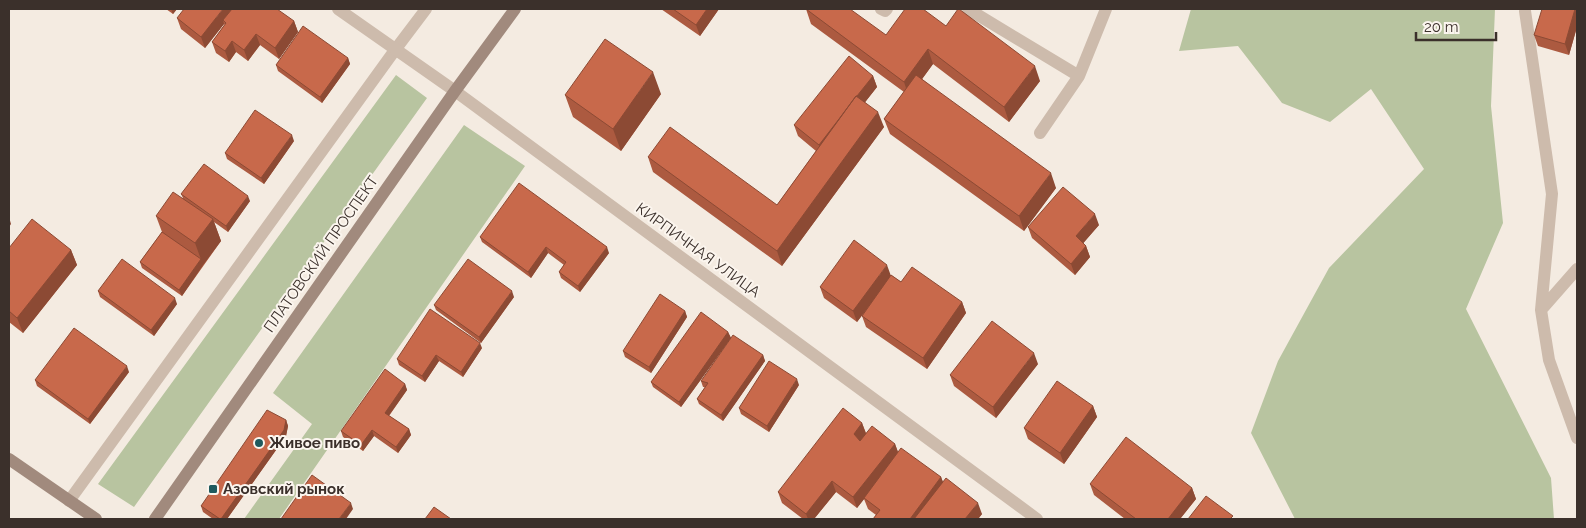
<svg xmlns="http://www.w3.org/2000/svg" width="1586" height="528" viewBox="0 0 1586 528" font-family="Raleway,sans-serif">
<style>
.green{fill:#b8c4a0}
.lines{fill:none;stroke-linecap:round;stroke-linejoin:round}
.lane{stroke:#cdbbac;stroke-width:12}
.street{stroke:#cdbbac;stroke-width:12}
.secondary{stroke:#a18a7d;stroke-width:12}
.wall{fill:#ac5a40}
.shaded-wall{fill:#8c4a34}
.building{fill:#c8694b;stroke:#8c4a34}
.poi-dot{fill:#1f5a5e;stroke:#fbf5ee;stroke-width:2}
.labels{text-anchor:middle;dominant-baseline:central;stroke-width:4;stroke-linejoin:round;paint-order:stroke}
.street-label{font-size:15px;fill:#3b302b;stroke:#fbf5ee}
.poi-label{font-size:15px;font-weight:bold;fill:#3b302b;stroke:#fbf5ee;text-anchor:start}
</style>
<rect width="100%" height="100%" fill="#f4ebe1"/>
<!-- green -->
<path class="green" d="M1191,9H1495L1491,106L1503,223L1466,309L1551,478L1554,519H1295L1251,433L1278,361L1329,268L1424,169L1371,89L1330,122L1282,103L1238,46L1179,51Z
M396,75L427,98L134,507L98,484Z
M464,125L525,166L279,519H244L312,424L273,393Z"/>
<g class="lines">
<!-- lane -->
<path class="lane" d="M881,9L885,11L887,9
M968,9L1079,76L1106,9
M1040,133L1079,76
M69,501L395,50L426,9"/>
<!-- street -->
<path class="street" d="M338,9L455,91L1037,519
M1525,11L1552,194L1541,310L1549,360L1577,438
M1541,310L1577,269"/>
<!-- secondary -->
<path class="secondary" d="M9,459L96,519
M155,519L455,91L515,9"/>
</g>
<!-- wall -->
<path class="wall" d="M166,9H177L173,14Z
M661,9H719L700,36Z
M806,9L886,35L1040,81L1009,122L933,64L922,79L1056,188L1024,231L890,134L884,119L904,92L811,24Z
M1577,9V27L1569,55L1538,46L1534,35Z
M177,18L294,21L298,32L279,59L260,45L248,61L236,52L229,62L216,53L212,42L225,24H224L205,48L181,29Z
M348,58L350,64L322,103L278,71L276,65Z
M873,76L877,87L865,102L884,127L782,266L653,172L648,157L777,205L816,151L798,136L794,125Z
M661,94L621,151L573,117L565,95Z
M294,141L264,184L227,159L225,153Z
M181,194L250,201L228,232L214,222L221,241L182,296L142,268L140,262L162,232L156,216L183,198Z
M1099,225L1083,243L1086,246L1090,257L1075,275L1032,238L1028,227Z
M480,237L609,253L580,292L561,278L559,272L564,265L548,253L531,278L482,242Z
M9,248L71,250L77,265L23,333L9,322Z
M891,275L901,282L962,302L966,313L927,369L866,327L862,316L864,313L857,322L824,298L820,287Z
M98,291L177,304L154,336L100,297Z
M514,297L481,343L436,310L434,305Z
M685,311L687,317L651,373L625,357L623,351Z
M728,332L731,338L681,407L653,387L651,382Z
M482,348L463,377L439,361L425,382L399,365L397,359Z
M763,355L765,361L723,421L699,404L697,399L705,387H703L701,381Z
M1038,364L996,418L954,386L950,375Z
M129,372L90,424L37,386L35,380Z
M405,384L407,390L389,416L409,429L411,435L398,453L374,436L363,451L343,437L341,431Z
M799,385L769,432L741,414L739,408Z
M1093,406L1097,417L1064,464L1028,439L1024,428Z
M286,420L288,426L286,436L227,519H213L203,512L201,506Z
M862,423L866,433L895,444L898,452L941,477L943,482L982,514L978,519H873L876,515L868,509L864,499L857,508L836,492L814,519H803L782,503L778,492Z
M1090,484L1192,488L1196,499L1180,519H1125L1094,495Z"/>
<!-- shaded-wall -->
<path class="shaded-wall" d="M171,9H177L173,14Z
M223,9H236L223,20L224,24L205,48L201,37Z
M707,9H719L700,36L696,25Z
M1575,9H1577V27L1569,55L1565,44Z
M294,21L298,32L279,59L275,48Z
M256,34L260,45L248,61L244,50Z
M232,41L236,52L229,62L225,51Z
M928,49L933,64L909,97L904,82Z
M348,58L350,64L322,103L320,97Z
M1035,66L1040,81L1009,122L1004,107Z
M653,72L661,94L621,151L613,129Z
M873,76L877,87L823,156L819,145Z
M878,112L884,127L782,266L777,251Z
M292,135L294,141L264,184L261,178Z
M1051,173L1056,188L1024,231L1019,216Z
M248,196L250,201L228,232L226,226Z
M1095,214L1099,225L1080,247L1076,236Z
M9,217L11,224L9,227Z
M213,219L221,241L203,265L195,243Z
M1086,246L1090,257L1075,275L1071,264Z
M546,247L548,253L531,278L528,272Z
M607,247L609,253L580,292L578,286Z
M71,250L77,265L23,333L17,318Z
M201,259L203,265L182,296L179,290Z
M887,265L891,276L857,322L853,311Z
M512,291L514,297L481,343L479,337Z
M175,298L177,304L154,336L151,330Z
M962,302L966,313L927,369L923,358Z
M685,311L687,317L651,373L649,367Z
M728,332L731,338L681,407L679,402Z
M480,343L482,348L463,377L461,372Z
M1034,353L1038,364L996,418L993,407Z
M436,355L439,361L425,382L422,376Z
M763,355L765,361L723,421L721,415Z
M127,366L129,372L90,424L88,419Z
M797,379L799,385L769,432L767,426Z
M405,384L407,390L387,418L385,413Z
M1093,406L1097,417L1064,464L1060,453Z
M286,420L288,426L286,436L227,519H221Z
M862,423L866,434L858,445L854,434Z
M409,429L411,435L398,453L396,447Z
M372,430L374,436L363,451L361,445Z
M895,444L899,455L857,508L853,497Z
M941,477L945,488L922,519H910Z
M832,481L836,492L814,519H808L806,514Z
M1192,488L1196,499L1180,519H1168Z
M351,503L353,509L346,519H339Z
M978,503L982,514L978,519H965Z"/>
<!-- building -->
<path class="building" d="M184,9H223L201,37L177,18Z
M232,9H277L294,21L275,48L256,34L244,50L232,41L225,51L212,42L226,23L223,20Z
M673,9H707L696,25Z
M806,9H850L886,35L905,9H923L946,26L958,9H959L1035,66L1004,107L928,49L904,82Z
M1542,9H1575L1565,44L1534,35Z
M303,26L348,58L320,97L276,65Z
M605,39L653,72L613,129L565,95Z
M849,56L873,76L857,96H856L839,119L819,145L794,125Z
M916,75L1051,173L1019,216L884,119Z
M856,96L878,112L777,251L648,157L670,127L777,205Z
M255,110L292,135L261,178L225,153Z
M204,164L248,196L226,226L181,194Z
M519,183L607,247L578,286L559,272L566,262L546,247L528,272L480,237Z
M1063,187L1095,214L1076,236L1086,246L1071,264L1028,227Z
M173,192L213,219L195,243L156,216Z
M32,219L71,250L17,318L9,311V248Z
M162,232L201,259L179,290L140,262Z
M854,240L887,265L853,311L820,287Z
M122,259L175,298L151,330L98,291Z
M468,259L512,291L479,337L434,305Z
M912,267L962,302L923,358L862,316L891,275L901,282Z
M660,294L685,311L649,367L623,351Z
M430,309L480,343L461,372L436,355L422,376L397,359Z
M701,312L728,332L679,402L651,382Z
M992,321L1034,353L993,407L950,375Z
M74,328L127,366L88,419L35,380Z
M733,335L763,355L721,415L697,399L708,383L701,381Z
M769,361L797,379L767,426L739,408Z
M385,369L405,384L385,413L409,429L396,447L372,430L361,445L341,431Z
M1057,381L1093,406L1060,453L1024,428Z
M843,408L862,423L854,434L860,441L872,426L895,444L853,497L832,481L806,514L778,492Z
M267,410L286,420L284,430L221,519H220L201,506Z
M1126,437L1192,488L1168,519H1136L1090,484Z
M901,448L941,477L910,519H873L880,510L864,498Z
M312,475L351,503L339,519H281Z
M946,478L978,503L965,519H914Z
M1206,496L1233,516L1230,519H1188Z
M434,507L451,519H425Z"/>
<!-- markers -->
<g class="poi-dot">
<circle cx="259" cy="443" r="5"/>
<rect x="208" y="484" width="10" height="10" rx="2.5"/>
</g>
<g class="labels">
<!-- street labels -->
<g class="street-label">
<text transform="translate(698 250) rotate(36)">КИРПИЧНАЯ УЛИЦА</text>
<text transform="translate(321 254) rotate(-55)">ПЛАТОВСКИЙ ПРОСПЕКТ</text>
</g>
<!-- poi labels -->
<g class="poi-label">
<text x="269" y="443">Живое пиво</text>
<text x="223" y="489">Азовский рынок</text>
</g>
</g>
<!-- border -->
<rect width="1586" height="528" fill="none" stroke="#3b302b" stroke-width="20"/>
<!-- scale -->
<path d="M1416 32v8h80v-8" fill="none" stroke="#3b302b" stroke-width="2.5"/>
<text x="1424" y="32" font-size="15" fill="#3b302b" stroke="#fbf5ee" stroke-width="4" paint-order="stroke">20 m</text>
</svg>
